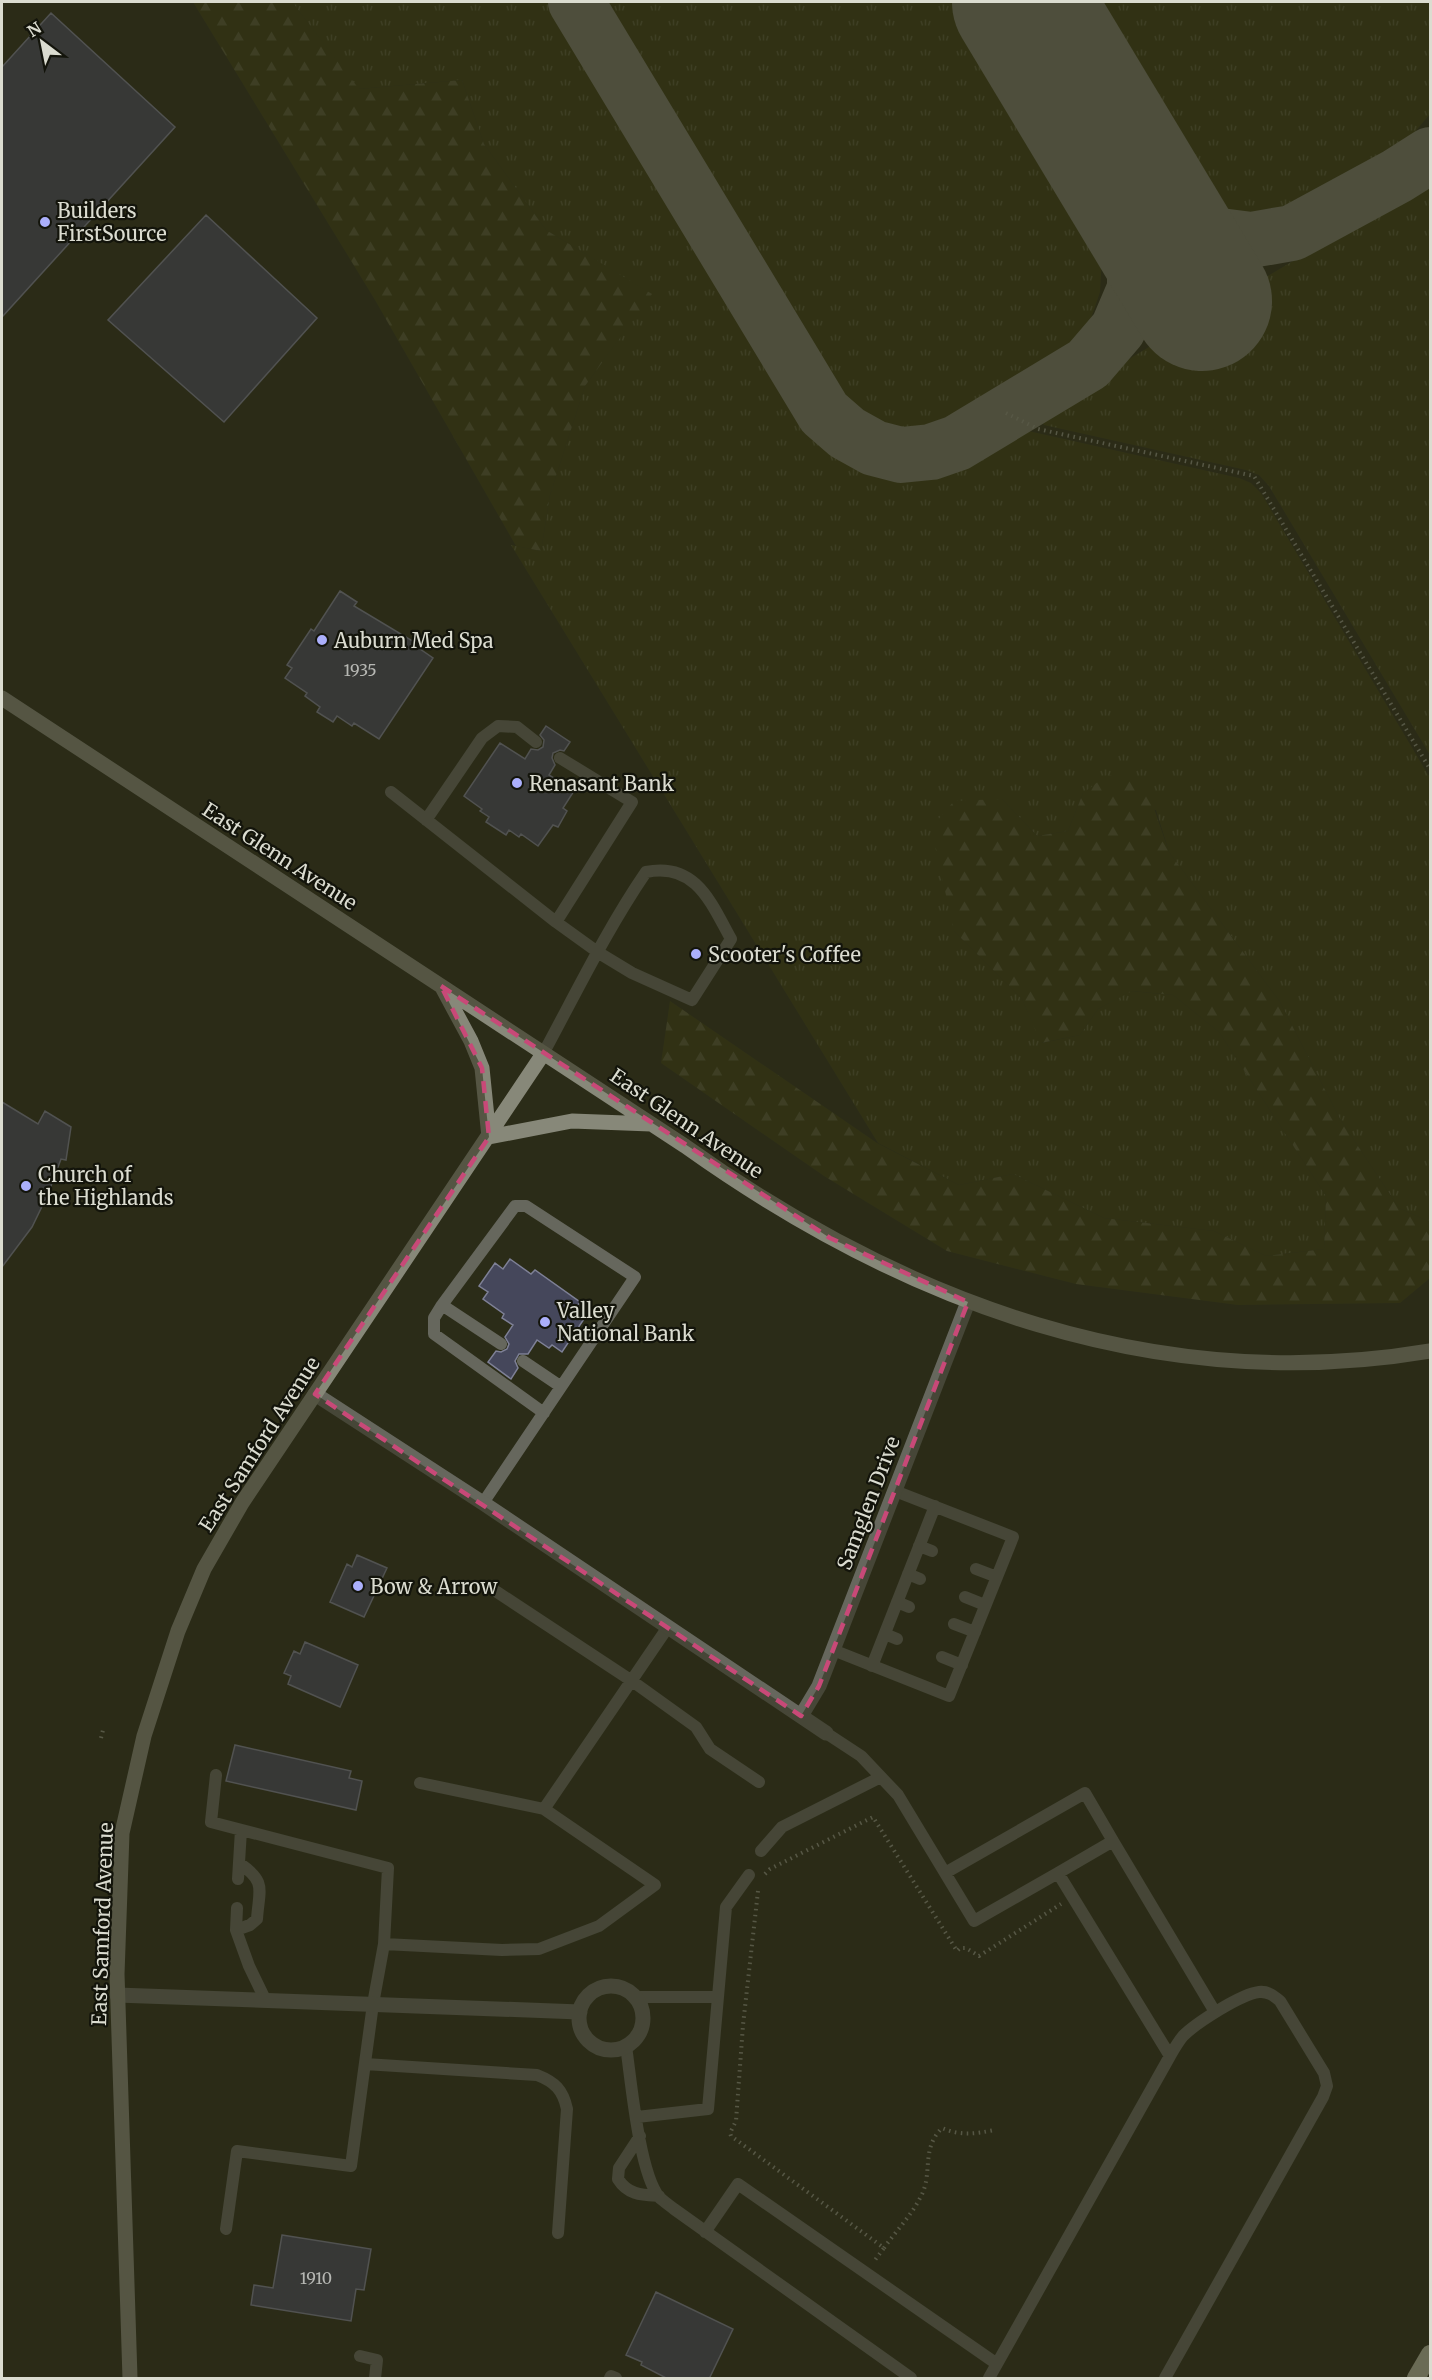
<svg xmlns="http://www.w3.org/2000/svg" width="1432" height="2380" viewBox="0 0 1432 2380" font-family="Merriweather,serif">
<style>
.grass{fill:url(#grass-tufts)}
.forest{fill:url(#forest-firs)}
.lines{fill:none;stroke-linecap:round;stroke-linejoin:round}
.taxiway{stroke:#787868;stroke-width:56}
.runway{stroke:#787868;stroke-width:140}
.building{fill:#45475b;stroke:#7e8096;stroke-width:1.5}
.path{stroke:#8b8c7d;stroke-width:4;stroke-dasharray:1.5 4.5;stroke-linecap:butt}
.lane{stroke:#66675d;stroke-width:12}
.street{stroke:#66675d;stroke-width:15}
.secondary{stroke:#878879;stroke-width:15}
.highway{stroke:#b7b9a1;stroke-width:18}
.marked{fill:none;stroke:#c84978;stroke-width:4.5;stroke-dasharray:12 8;stroke-linejoin:round}
.poi-dot{fill:#abaffb;stroke:#13140b;stroke-width:2}
.labels{text-anchor:middle;dominant-baseline:central;stroke-width:4.5;stroke-linejoin:round;paint-order:stroke}
.number-label{font-size:16px;fill:#b6b7b3}
.poi-label{font-size:20px;fill:#dbdcd0;stroke:#13140b;text-anchor:start}
.street-label{font-size:20px;fill:#dbdcd0;stroke:#13140b}
</style>
<defs>
<pattern id="grass-tufts" width="24" height="20" patternUnits="userSpaceOnUse" patternTransform="scale(1.5)"><rect width="24" height="20" fill="#383911"/><path d="M3 7l-1-3M5 7V3M7 7l1-3M15 17l-1-3M17 17v-4M19 17l1-3" fill="none" stroke="#545533"/></pattern>
<pattern id="forest-firs" width="22" height="20" patternUnits="userSpaceOnUse" patternTransform="scale(1.5)"><rect width="22" height="20" fill="#383911"/><path d="M5 1l3.5 6h-7zM16 11l3.5 6h-7z" fill="#545533"/></pattern>
</defs>
<rect width="100%" height="100%" fill="#2b2c18"/>
<!-- grass -->
<path class="grass" d="M292,2H556L794,400C804,414 813,428 826,440C857,469 911,478 951,464C973,456 994,439 1015,428L1239,478L1251,483L1261,493L1430,778V1222L1399,1208L1340,1119L1280,1002L1169,852L1156,810L1083,793L1068,831L1037,836L1002,799L954,931L1022,999L1042,1043L1080,1035L1098,1009L1131,991L1173,995L1219,1032L1326,1196L1324,1249L1266,1256L1214,1231L1104,1218L1013,1174L959,1185L878,1143L511,545L541,551L550,495L585,386L651,294L546,230L484,144L462,80L358,89Z
M594,2H963L1093,219L1102,256L1100,292L1088,327L1065,359L954,426L922,435L888,433L856,419L831,396Z
M1072,2H1430V114L1413,134L1299,203L1268,214L1236,216L1206,204L1180,182Z
M1430,179V755L1269,486L1259,475L1246,470L1044,425L1037,414Z"/>
<!-- forest -->
<path class="forest" d="M193,2H292L359,89L462,80L484,144L546,230L652,294L585,386L550,495L541,551L516,546L375,300Z
M1107,775L1145,782L1169,852L1280,1002L1340,1119L1399,1208L1430,1222V1278L1400,1303L1238,1305L1076,1284L947,1251L824,1176L661,1063L670,1001L877,1143L959,1185L1013,1174L1104,1218L1214,1231L1266,1256L1324,1249L1326,1196L1219,1032L1173,995L1132,991L1098,1009L1080,1035L1041,1043L1022,999L954,931L931,828L954,801L1002,799L1037,836L1068,831L1083,793Z"/>
<g class="lines">
<!-- taxiway -->
<path class="taxiway" d="M576,2L824,413L847,433L874,448L901,455L931,452L957,443L1088,364L1118,329L1135,289V188
M1135,188L1212,235L1251,240L1292,233L1397,176L1430,155"/>
<!-- runway -->
<path class="runway" d="M1022,2L1202,301"/>
</g>
<!-- building -->
<path class="building" d="M51,13L175,127L2,317V67Z
M206,215L317,318L224,422L108,320Z
M340,591L357,602L354,606L421,646L420,649L433,658L379,739L354,723L352,726L337,716L333,722L317,712L320,707L305,696L307,693L285,678L292,668L287,665L311,629L314,631Z
M546,726L570,742L564,751L560,750L553,753L552,758L555,765L549,775L574,791L563,808L567,811L558,827L553,825L538,846L521,834L519,837L509,830L506,835L486,822L489,817L480,811L482,809L464,796L500,743L525,759L531,749L538,750L543,747L544,740L540,735Z
M2,1102L38,1124L45,1111L71,1127L66,1160L61,1159L48,1194L32,1227L2,1267Z
M510,1259L531,1274L535,1270L580,1302L577,1306L588,1313L562,1352L552,1345L549,1348L537,1340L528,1354H519L515,1361L518,1368L511,1379L488,1362L496,1351L501,1352L507,1349L509,1344L505,1337L513,1325L502,1318L504,1314L483,1299L488,1292L479,1286L495,1263L503,1269Z
M357,1555L387,1568L364,1617L330,1602L347,1564L352,1567Z
M305,1642L358,1665L340,1707L288,1684L291,1676L284,1673L294,1651L300,1654Z
M235,1745L351,1771L349,1778L362,1781L356,1810L226,1781Z
M282,2235L371,2249L364,2290L356,2289L351,2321L251,2305L254,2285L273,2288Z
M656,2292L733,2329L709,2379H668L641,2365L642,2362L626,2355Z"/>
<g class="lines">
<!-- path -->
<path class="path" d="M1006,413L1038,429L1254,476L1430,769
M101,1738L103,1730
M765,1874L770,1869L873,1817L957,1951L960,1948H966L979,1956L1061,1904
M758,1891L743,2025L736,2121L730,2133L731,2136L884,2248L875,2260
M884,2248C895,2232 911,2216 920,2198C934,2174 920,2150 942,2128C961,2136 975,2134 994,2130"/>
<!-- lane -->
<path class="lane" d="M391,792L556,922L599,953L632,973L692,1000L731,939C711,903 696,862 646,872C607,929 576,993 543,1054
M426,820L482,738L498,726L517,727L536,742
M556,922L632,802L560,758
M442,1305L501,1344
M523,1361L560,1386
M483,1503L635,1277L526,1206H515L442,1305L434,1318V1334L544,1413
M919,1546L932,1551
M976,1569L997,1577
M908,1574L920,1579
M497,1592L632,1681L696,1727L710,1749L759,1782
M965,1597L985,1605
M897,1602L909,1607
M954,1624L975,1632
M885,1634L897,1639
M833,1650L949,1696L1013,1537L895,1491
M942,1657L962,1665
M872,1666L935,1506
M826,1733L861,1756L898,1795L974,1921L1058,1873L1170,2056C1174,2049 1178,2042 1183,2036C1196,2023 1241,1994 1259,1992C1268,1991 1274,1996 1280,2001L1324,2073L1327,2086L1323,2097L1165,2378
M216,1775L211,1822L388,1868L384,1944L373,2004L351,2166L237,2151L226,2229
M420,1783L544,1809L668,1627
M761,1851L782,1827L881,1777
M945,1873L1085,1793L1113,1841
M1058,1873L1113,1841L1215,2012
M238,1879L241,1830
M237,1908L236,1930L249,1966L265,1999
M236,1930L250,1925L257,1919C259,1889 267,1882 239,1863
M384,1944L502,1950L539,1949L599,1926L655,1885L544,1809
M635,1997H718
M626,2046C631,2080 639,2172 659,2197C663,2201 669,2205 674,2209L911,2378
M365,2064L537,2075C555,2082 563,2090 567,2109L558,2233
M637,2117L708,2109L726,1907L749,1875
M640,2136L619,2168L618,2179C628,2195 642,2195 659,2196
M705,2232L738,2184L997,2364
M360,2356L377,2360L375,2378
M610,2378L611,2376L616,2378
M989,2378L1170,2056"/>
<!-- street -->
<path class="street" d="M315,1394L483,1503L826,1733
M801,1716L819,1686L968,1302
M579 2018a32 32 0 1 1 64 0a32 32 0 1 1-64 0Z
M117,1995L580,2012"/>
<!-- secondary -->
<path class="secondary" d="M2,698L685,1146C905,1303 1157,1397 1430,1351
M443,989L471,1041L482,1068L489,1137
M489,1137L572,1121L651,1124
M130,2378L117,1974L122,1833L144,1736L178,1631L204,1569L242,1503L543,1054"/>
<!-- highway -->
<path class="highway" d="M1416,2378L1430,2354"/>
</g>
<!-- marked area -->
<path d="M0 0H1432V2380H0ZM441,986L830,1238L968,1302L819,1686L801,1716L315,1394L489,1137L482,1068Z" fill="#2b2c18" fill-opacity=".55" fill-rule="evenodd"/>
<path class="marked" d="M441,986L830,1238L968,1302L819,1686L801,1716L315,1394L489,1137L482,1068Z"/>
<!-- markers -->
<g class="poi-dot">
<circle cx="45" cy="222" r="6"/>
<circle cx="322" cy="640" r="6"/>
<circle cx="517" cy="783" r="6"/>
<circle cx="696" cy="954" r="6"/>
<circle cx="26" cy="1186" r="6"/>
<circle cx="545" cy="1322" r="6"/>
<circle cx="358" cy="1586" r="6"/>
</g>
<g class="labels">
<!-- number labels -->
<g class="number-label">
<text x="360" y="670">1935</text>
<text x="316" y="2278">1910</text>
</g>
<!-- poi labels -->
<g class="poi-label">
<text x="57" y="210">Builders<tspan x="57" dy="23">FirstSource</tspan></text>
<text x="334" y="640">Auburn Med Spa</text>
<text x="529" y="783">Renasant Bank</text>
<text x="708" y="954">Scooter's Coffee</text>
<text x="38" y="1174">Church of<tspan x="38" dy="23">the Highlands</tspan></text>
<text x="557" y="1310">Valley<tspan x="557" dy="23">National Bank</tspan></text>
<text x="370" y="1586">Bow &amp; Arrow</text>
</g>
<!-- street labels -->
<g class="street-label">
<text transform="translate(280 856) rotate(33)">East Glenn Avenue</text>
<text transform="translate(687 1123) rotate(34)">East Glenn Avenue</text>
<text transform="translate(259 1444) rotate(-57)">East Samford Avenue</text>
<text transform="translate(868 1503) rotate(-69)">Samglen Drive</text>
<text transform="translate(102 1924) rotate(-88)">East Samford Avenue</text>
</g>
</g>
<!-- border -->
<rect width="1432" height="2380" fill="none" stroke="#dbdcd0" stroke-width="6"/>
<!-- north arrow -->
<g transform="translate(42 42) rotate(328)" stroke="#13140b" stroke-width="4.5" paint-order="stroke">
<path d="M0-4.5L10 22L0 15L-10 22Z" fill="#dbdcd0"/>
<text y="-9" font-size="16" font-weight="bold" text-anchor="middle" fill="#dbdcd0">N</text>
</g>
</svg>
